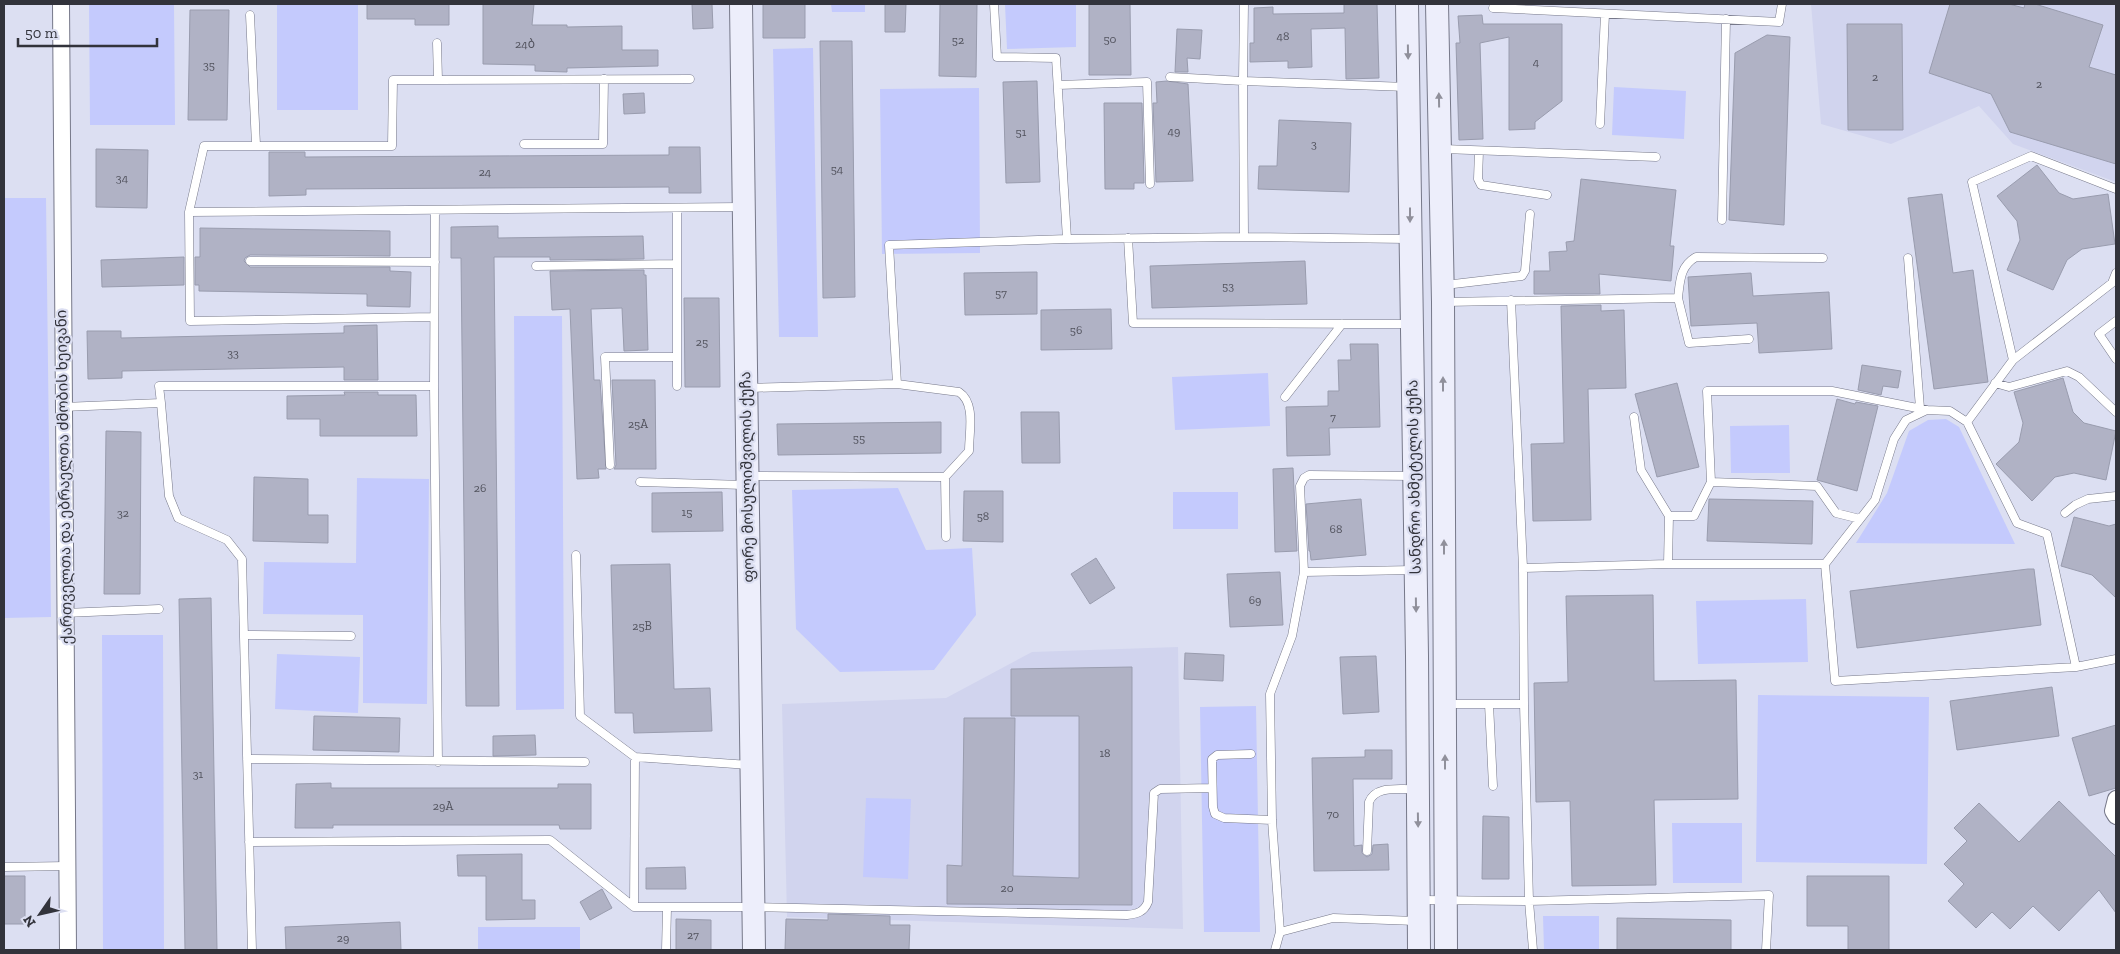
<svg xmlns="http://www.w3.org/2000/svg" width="2120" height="954" viewBox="0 0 2120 954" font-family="'Zilla Slab','Noto Sans Georgian',serif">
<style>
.built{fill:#d1d4ee}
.green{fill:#c4cafd}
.building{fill:#b0b2c5;stroke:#999cae}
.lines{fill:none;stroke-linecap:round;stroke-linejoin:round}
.lane-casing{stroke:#767889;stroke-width:9}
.street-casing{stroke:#767889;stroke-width:18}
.secondary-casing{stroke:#767889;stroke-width:24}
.lane{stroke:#fff;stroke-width:8}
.street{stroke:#fff;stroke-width:16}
.secondary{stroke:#edeefb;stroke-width:22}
.oneway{fill:#90909b}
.labels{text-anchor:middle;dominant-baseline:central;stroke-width:4.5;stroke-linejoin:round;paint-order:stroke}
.number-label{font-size:12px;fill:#52535e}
.street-label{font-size:15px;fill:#32333b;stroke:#dcdff2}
</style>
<rect width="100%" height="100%" fill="#dcdff2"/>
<!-- built -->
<path class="built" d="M1811,4H2116V182L2013,144L1979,106L1891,144L1821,124Z
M1178,647L1183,929L787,917L782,704L946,698L1032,652Z"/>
<!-- green -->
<path class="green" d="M89,4H174L175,125H90Z
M277,4H358V110H277Z
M831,4H865V12H832Z
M1005,4H1076V47L1007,49Z
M813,48L818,337H779L773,49Z
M1614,87L1686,91L1684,139L1612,135Z
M979,88L980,253L882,254L880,89Z
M4,198H46L51,617L4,618Z
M514,316H562L564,709L516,710Z
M1268,373L1270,426L1175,430L1172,377Z
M1946,419L1959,427L2015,544L1856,543L1887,493L1909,431L1928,420Z
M1789,425L1790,473H1731L1730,426Z
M357,478L429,479L427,704L363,703V615L263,614L264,562L356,563Z
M898,488L926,550L972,548L976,615L934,670L840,672L796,629L792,490Z
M1173,492H1238V529H1173Z
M1806,599L1808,662L1698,664L1696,601Z
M102,635H163L164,950H103Z
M277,654L360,657L358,713L275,709Z
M1758,695L1929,697L1927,864L1756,862Z
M1256,706L1260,932H1204L1200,707Z
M866,798L911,799L908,879L863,877Z
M1672,823H1742V883H1673Z
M1543,916H1599V950H1544Z
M478,927H580V950H478Z"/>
<!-- building -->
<path class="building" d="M367,4H449V25H415V19H367Z
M483,4H534L532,25H567V27L622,26V50H658V66L567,68V72L535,71V65L483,64Z
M692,4H712L713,28L693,29Z
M763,4H805V38H763Z
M885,4H906L905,32H885Z
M940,4H977L976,77L939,76Z
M1089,4H1130L1131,75H1089Z
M1344,4H1377L1379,78L1346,79L1345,28L1311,29L1312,67L1288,68V61L1250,62V43H1254V8L1273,7V14L1344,13Z
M1950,4H2009L2024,8L2025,4H2035L2103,25L2089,67L2116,75V164L2010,132L1991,94L1929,73Z
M190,10H229L227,120H188Z
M1482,15L1483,24H1562V101L1535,122V129L1509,130V37L1480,43L1483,139L1459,140L1456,43H1460L1458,16Z
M1847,24H1902L1903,130H1848Z
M1177,29L1202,30L1200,59L1187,58L1188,72H1175Z
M1767,35L1790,37L1784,225L1729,220L1735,53Z
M820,41H852L855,297L823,298Z
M1037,81L1040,182L1006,183L1003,82Z
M1167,81L1188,84L1193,181L1156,182L1153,103H1157L1156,82Z
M644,93L645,113L624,114L623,94Z
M1104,103H1142L1144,183H1134V189H1105Z
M1279,120L1351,123L1349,192L1258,189L1259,166H1277Z
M669,147H700L701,193H669V187L306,189V195L269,196V152H305V157L669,155Z
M96,149L148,150L147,208L96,207Z
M2037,165L2059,193L2073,199L2108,194L2115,244L2082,249L2067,260L2053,290L2007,270L2020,240L2017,221L1997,196Z
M1581,179L1676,190L1670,246H1674L1671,281L1599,274L1600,294H1534V271H1550L1549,252L1567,251L1566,242L1574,241Z
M1942,194L1953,273L1973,270L1988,382L1934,389L1908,198Z
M498,226V238L643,236L644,259L550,260V257H494L499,706H466L461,258H451V227Z
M200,228L390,231V256L250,255L245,258L244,261L250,267H390V271L411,272L410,307L367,306V294L199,291V285H195V257H200Z
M184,257V285L102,287L101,260Z
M1305,261L1307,304L1152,308L1150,266Z
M644,270V275H646L648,350L624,351L622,308L591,309L594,380H600L606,469H598L599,478L577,479L570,309L552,310L550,271Z
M1037,272V314L965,315L964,273Z
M1751,273L1753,296L1829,292L1832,349L1759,353L1757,323L1691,326L1688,277Z
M684,298H719L720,387H685Z
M1601,305V311L1624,310L1626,388L1588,389L1591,520L1533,521L1531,444L1564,443L1561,306Z
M1111,309L1112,349L1041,350V310Z
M377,325L378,380H344V367L122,371V378L88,379L87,331H121V338L344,333V326Z
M1350,344H1378L1380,427L1329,428L1330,455L1287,456L1286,407L1328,406V391H1339L1338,360H1351Z
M1862,365L1901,371L1898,388L1883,386L1881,395L1858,390Z
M2063,378L2073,412L2084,423L2116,431L2106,480L2074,473L2055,477L2032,501L1996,464L2019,442L2023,423L2014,392Z
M612,380H655L656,469H614L616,465Z
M1677,383L1699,467L1657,477L1635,394Z
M344,392H378V395H416L417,436H320V419H287V396L345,395Z
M1837,399L1855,404L1856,402L1878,406L1857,491L1817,480Z
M1021,412H1059L1060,463H1022Z
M941,422V453L778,455L777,424Z
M106,431L141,432L140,594H104Z
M1293,468L1297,551L1275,552L1273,469Z
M254,477L308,479V515H328V543L253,541Z
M964,491H1003V542L963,541Z
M722,492L723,531L652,532V493Z
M1361,499L1366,555L1311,560L1310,551H1309L1306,504Z
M1709,499L1813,501L1812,544L1707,541Z
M2074,517L2109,526L2116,524V598L2092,575L2061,566Z
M1096,558L1115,588L1090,604L1071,574Z
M670,564L674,689L710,688L712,731L634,733L633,713H615L611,565Z
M2028,569H2034L2041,625L1857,648L1850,591Z
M1280,572L1283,625L1230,627L1227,574Z
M1653,595L1654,681L1736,680L1738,799L1654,800L1656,885L1572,886L1570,801L1536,802L1534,683L1568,682L1566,596Z
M211,598L217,950H185L179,599Z
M1185,653L1224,655L1223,681L1184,679Z
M1376,656L1379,712L1343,714L1340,657Z
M1132,667V905L947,904V865L962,866L964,718H1015L1013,876L1079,878V716H1011V669Z
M2052,687L2059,736L1957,750L1950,701Z
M314,716L400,718L399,752L313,750Z
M2116,725V788L2089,796L2072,738Z
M535,735L536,755L493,756V736Z
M1365,750H1392V779H1353L1354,846L1362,845V853L1367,857L1372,854L1373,845L1388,844L1389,870L1314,871L1312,758L1365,757Z
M331,783V788H558V784H591V829H560L559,825H333V828H295L296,784Z
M2059,801L2116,857V913L2099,890L2059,931L2033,906L2010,929L1992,912L1976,928L1948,901L1964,884L1944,864L1967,841L1954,828L1979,803L2019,842Z
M1483,816L1509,817V879H1482Z
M522,854V900H535V919L486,920V876H458L457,855Z
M685,867L686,889H646V868Z
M4,876H25V924H4Z
M1807,876H1889V950H1848V926H1807Z
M602,889L612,908L590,920L580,902Z
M828,914L890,916V925H910L909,950H785L786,919L828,920Z
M1617,918L1731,920V950H1617Z
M676,919L711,920V950H676Z
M400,922L401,950H286L285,927Z"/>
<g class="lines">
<defs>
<path id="lane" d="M994,4L997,57L1056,58L1067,239
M1244,4L1243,81L1407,87
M1493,8L1779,22L1782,4
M250,15L256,145
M1170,77L1243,81L1244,237
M438,80L690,79
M1058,85L1147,82L1150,184
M1600,124L1605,14
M524,144H603L604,79
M1443,149L1656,157
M1479,151L1478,179L1481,185L1547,195
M677,208V386
M435,210L434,386L438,762
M189,212L742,207
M1722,220L1726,19
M1128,238L1133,323L1410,324
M1908,258L1920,408
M250,261L435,262
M536,266L677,264
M1445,285L1522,276L1525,271L1530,214
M1678,298C1680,281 1680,266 1696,257L1823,258
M1445,302L1678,298L1689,343L1749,339
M434,317L190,321L189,212L204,146H392L393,80H438L437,43
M2116,321L2099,334L2116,359
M2013,360L1972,182L2031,156L2116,189
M1995,383L2009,387L2067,371L2079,377L2116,412
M897,384L959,392C976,403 969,432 969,451L945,477
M748,388L897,384L889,245L1067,239L1244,237L1408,239
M1285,397L1342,324
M161,403L169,496L178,518L227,540L242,559L252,950
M63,407L161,403L159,386H434
M1634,417L1641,470L1669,516L1668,564
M1967,422L2013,360L2112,283L2116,273
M610,465L605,357H677
M749,476L945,477L946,537
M640,482L745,485
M2065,513L2075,505L2088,499L2116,496
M1669,516H1694L1711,482
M1860,519L1836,513L1817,486L1711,482L1707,391H1832L1927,410
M576,555L580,716L635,757L634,907
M1825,564L1875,500L1894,439L1906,420L1927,410L1950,411L1967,422L2017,523L2047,534L2076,667
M1825,564L1835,681L2076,667L2116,659
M1523,568L1668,564H1825
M1304,572L1414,570
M65,613L159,609
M244,635L351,636
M1446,704H1524L1523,568L1511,300
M1489,704L1493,786
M1524,704L1529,901L1533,950
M1251,754L1217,755L1212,759L1213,807L1215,814L1224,818L1272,820
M635,757L749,765
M247,759L585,762
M249,842L550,840L634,907H753L1127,915C1137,914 1144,912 1148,902L1154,793L1160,789L1212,788
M1367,851L1369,802C1376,785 1399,790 1415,789
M4,867L67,866
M1421,900L1529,901L1769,895L1766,950
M1280,932L1272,820L1270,694L1292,636L1304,572L1300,486L1304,478L1309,475L1413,476
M666,950L667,908
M1275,950L1280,932L1333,918L1416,921"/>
<path id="street" d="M61,4L68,950
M2116,799L2113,811L2116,816"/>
<path id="secondary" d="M741,4L754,950
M1407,4L1417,656L1419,950
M1437,4L1443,302L1446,950"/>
</defs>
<!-- lane casing -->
<use href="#lane" class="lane-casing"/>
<!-- street casing -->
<use href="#street" class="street-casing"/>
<!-- secondary casing -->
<use href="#secondary" class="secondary-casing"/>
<!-- lane -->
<use href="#lane" class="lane"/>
<!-- street -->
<use href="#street" class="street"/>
<!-- secondary -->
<use href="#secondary" class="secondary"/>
</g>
<!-- one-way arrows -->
<defs><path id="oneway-solid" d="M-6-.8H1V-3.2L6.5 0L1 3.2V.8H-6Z" transform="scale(1.25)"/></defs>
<g class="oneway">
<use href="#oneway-solid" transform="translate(1408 52) rotate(89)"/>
<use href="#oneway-solid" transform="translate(1439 100) rotate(-91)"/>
<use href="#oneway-solid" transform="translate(1410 215) rotate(90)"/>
<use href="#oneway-solid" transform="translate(1443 384) rotate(-90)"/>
<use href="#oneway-solid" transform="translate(1444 547) rotate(-90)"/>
<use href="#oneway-solid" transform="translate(1416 605) rotate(89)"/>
<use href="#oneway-solid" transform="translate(1445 762) rotate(-90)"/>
<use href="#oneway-solid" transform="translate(1418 820) rotate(89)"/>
</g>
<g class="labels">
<!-- number labels -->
<g class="number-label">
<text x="1283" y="36">48</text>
<text x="1110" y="39">50</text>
<text x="958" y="40">52</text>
<text x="525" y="44">24ბ</text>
<text x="1536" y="62">4</text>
<text x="209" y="65">35</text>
<text x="1875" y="77">2</text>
<text x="2039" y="84">2</text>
<text x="1174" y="131">49</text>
<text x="1021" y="132">51</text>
<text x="1314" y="144">3</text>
<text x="837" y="169">54</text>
<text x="485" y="172">24</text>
<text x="122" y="178">34</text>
<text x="1228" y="286">53</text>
<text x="1001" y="293">57</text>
<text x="1076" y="330">56</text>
<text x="702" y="342">25</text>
<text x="233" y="353">33</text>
<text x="1333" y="417">7</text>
<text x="638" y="424">25A</text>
<text x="859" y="438">55</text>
<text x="480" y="488">26</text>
<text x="687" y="512">15</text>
<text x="123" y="513">32</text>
<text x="983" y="516">58</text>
<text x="1336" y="529">68</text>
<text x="1255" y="600">69</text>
<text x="642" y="626">25B</text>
<text x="1105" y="753">18</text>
<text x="198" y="774">31</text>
<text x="443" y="806">29A</text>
<text x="1333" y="814">70</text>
<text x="1007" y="888">20</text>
<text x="693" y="935">27</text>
<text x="343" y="938">29</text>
</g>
<!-- street labels -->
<g class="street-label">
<text transform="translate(64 477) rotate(-91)">ქართველთა და ებრაელთა ძმობის ხეივანი</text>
<text transform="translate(747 477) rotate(-91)">ფორე მოსულიშვილის ქუჩა</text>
<text transform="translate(1414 477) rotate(-91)">სანდრო ახმეტელის ქუჩა</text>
</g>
</g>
<!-- border -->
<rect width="2120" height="954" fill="none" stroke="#32333b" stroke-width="10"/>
<!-- north arrow -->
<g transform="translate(40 914) rotate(236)" stroke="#dcdff2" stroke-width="4" paint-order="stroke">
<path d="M0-4L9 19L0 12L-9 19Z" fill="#32333b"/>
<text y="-8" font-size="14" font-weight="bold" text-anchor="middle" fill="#32333b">N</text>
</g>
<!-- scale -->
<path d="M18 38v8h139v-8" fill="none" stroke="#32333b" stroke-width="2.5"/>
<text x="25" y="38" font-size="15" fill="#32333b" stroke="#dcdff2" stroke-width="4" paint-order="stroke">50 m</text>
</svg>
